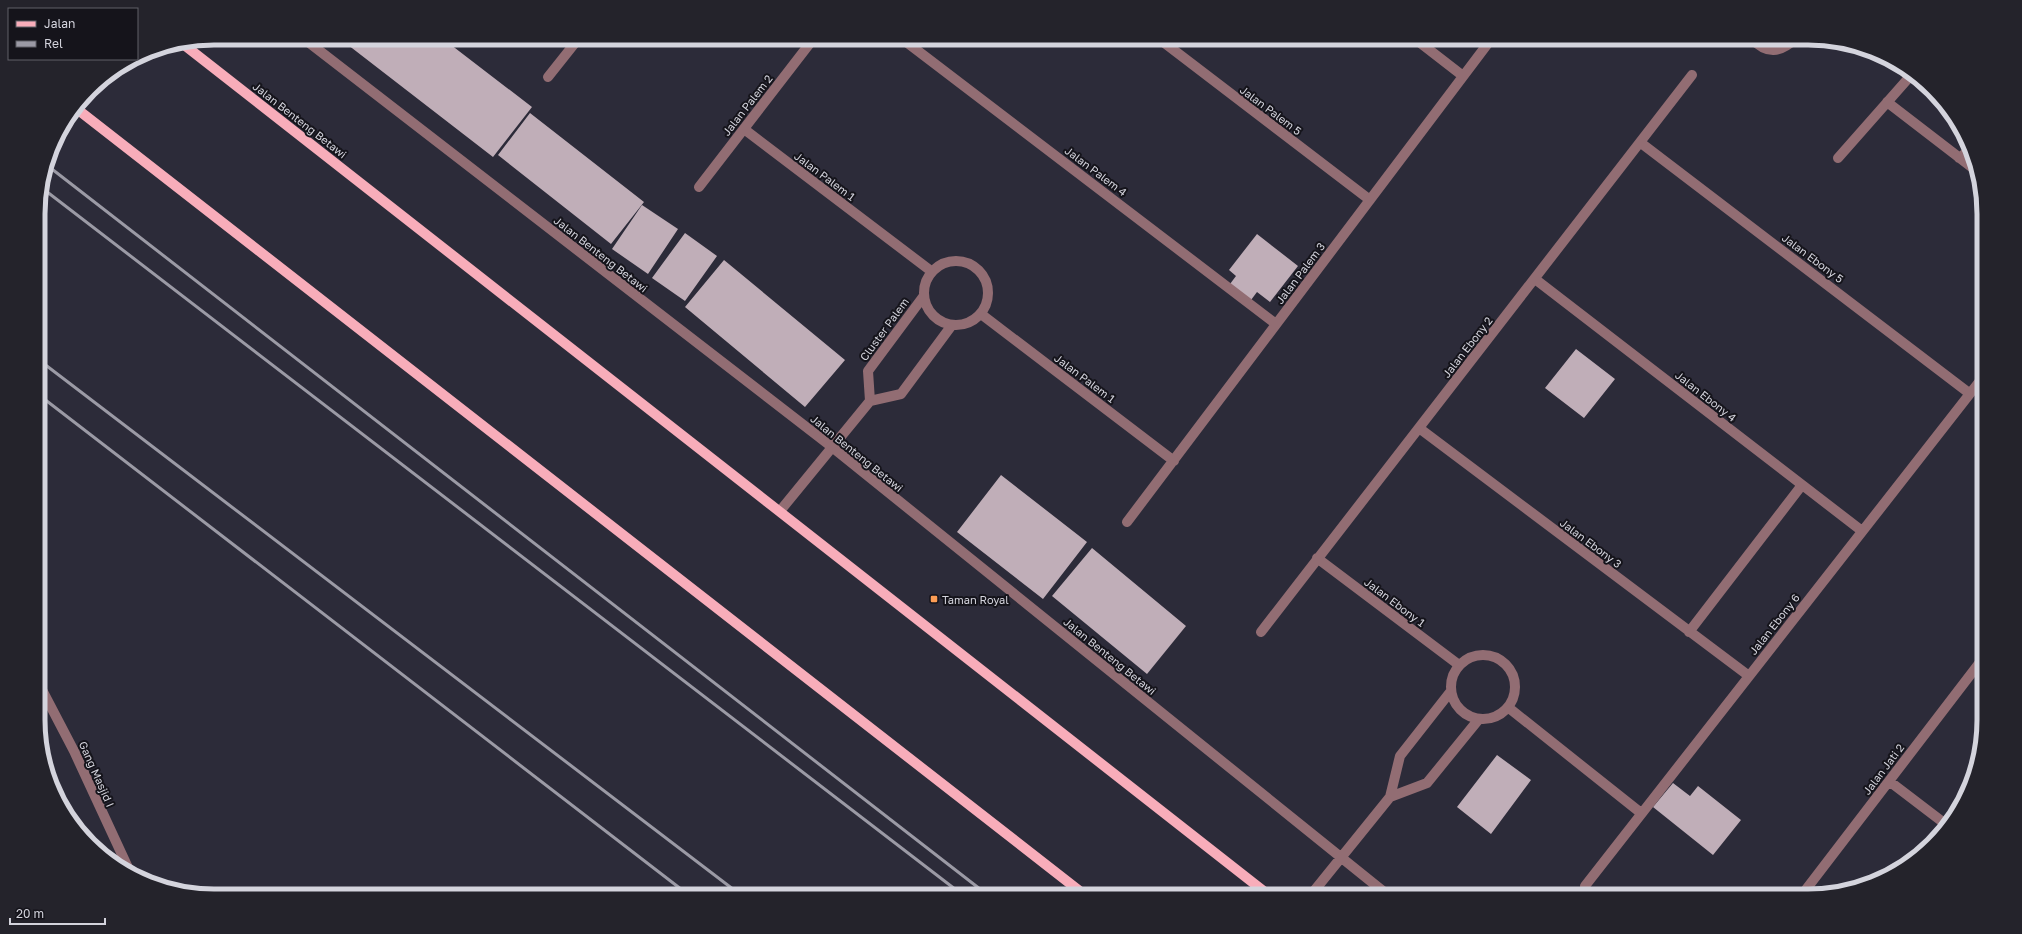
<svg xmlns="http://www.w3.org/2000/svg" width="2022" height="934" viewBox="0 0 2022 934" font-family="'Golos Text',sans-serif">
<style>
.building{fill:#c0aeb8}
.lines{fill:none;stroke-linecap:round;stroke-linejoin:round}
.minor{stroke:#926d73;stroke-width:10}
.major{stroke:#f8adba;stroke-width:10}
.rail{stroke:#9b9aa5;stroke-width:3}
.poi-dot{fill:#fd9d55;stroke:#15141b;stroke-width:1.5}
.labels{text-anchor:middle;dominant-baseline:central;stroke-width:4;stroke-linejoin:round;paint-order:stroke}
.street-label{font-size:11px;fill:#d4d4dd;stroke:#15141b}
.poi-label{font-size:11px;fill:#d4d4dd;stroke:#15141b;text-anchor:start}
.rim{fill:none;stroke:#d4d4dd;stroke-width:5}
</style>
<rect width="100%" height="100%" fill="#2c2b39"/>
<!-- building -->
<path class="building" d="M339,38H442L532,107L493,157Z
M530,113L644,202L611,244L498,155Z
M642,205L678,229L648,274L612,249Z
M685,233L717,256L685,301L652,278Z
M1257,234L1298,266L1270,302L1257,292L1251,300L1230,284L1236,276L1229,270Z
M724,260L845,360L805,407L685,307Z
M1576,349L1615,379L1584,418L1545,388Z
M1001,475L1087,542L1043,599L957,532Z
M1092,548L1186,626L1147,674L1052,596Z
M1497,755L1531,780L1491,834L1457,807Z
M1673,783L1690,796L1698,786L1741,820L1713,855L1653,807Z
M392,889L394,896H375Z"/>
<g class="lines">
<!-- minor -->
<path class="minor" d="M303,38L832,447L1389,896
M901,38L1276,324
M1158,38L1370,200
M1414,38L1463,76
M1751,38C1767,55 1780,53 1796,38
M548,77L579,38
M1887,102L1978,172
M744,129L931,271
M1641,143L1969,393
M1838,158L1913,73
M1959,158L1971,149
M699,187L814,38
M924 293a32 32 0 1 1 64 0a32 32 0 1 1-64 0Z
M1535,279L1862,531
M981,314L1174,461
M870,401L868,371L923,297
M1419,428L1749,676
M780,511L870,401L901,394L952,325
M1127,522L1492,38
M1317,558L1459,665
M1261,632L1692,75
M1689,632L1802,485
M1451 687a32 32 0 1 1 64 0a32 32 0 1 1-64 0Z
M39,684L74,751L131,874
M1509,708L1641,813
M1889,781L1948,826
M1390,797L1427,783L1479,719
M1585,886L1983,377
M1310,896L1390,797L1400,756L1451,691
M1801,896L1984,657"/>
<!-- major -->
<path class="major" d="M183,44L1270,896
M77,109L1086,896"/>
<!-- rail -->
<path class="rail" d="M48,166L989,896
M42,188L964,896
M39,360L742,896
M39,395L690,896"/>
</g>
<!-- markers -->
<rect class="poi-dot" x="930" y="595" width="8" height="8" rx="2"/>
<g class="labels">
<!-- street labels -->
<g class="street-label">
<text transform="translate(747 105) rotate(-52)">Jalan Palem 2</text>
<text transform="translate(1271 110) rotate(37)">Jalan Palem 5</text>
<text transform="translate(300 120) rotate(38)">Jalan Benteng Betawi</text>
<text transform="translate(1096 171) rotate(37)">Jalan Palem 4</text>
<text transform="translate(825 176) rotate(37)">Jalan Palem 1</text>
<text transform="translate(601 254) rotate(38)">Jalan Benteng Betawi</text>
<text transform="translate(1813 258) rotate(37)">Jalan Ebony 5</text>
<text transform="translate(1300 273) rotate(-53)">Jalan Palem 3</text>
<text transform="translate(884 329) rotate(-54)">Cluster Palem</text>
<text transform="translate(1467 347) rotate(-52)">Jalan Ebony 2</text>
<text transform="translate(1085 378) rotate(37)">Jalan Palem 1</text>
<text transform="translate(1706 396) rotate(38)">Jalan Ebony 4</text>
<text transform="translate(857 453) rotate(39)">Jalan Benteng Betawi</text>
<text transform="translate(1591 543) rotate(37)">Jalan Ebony 3</text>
<text transform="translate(1395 602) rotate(37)">Jalan Ebony 1</text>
<text transform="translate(1774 624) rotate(-52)">Jalan Ebony 6</text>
<text transform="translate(1110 656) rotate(39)">Jalan Benteng Betawi</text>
<text transform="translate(1883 769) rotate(-53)">Jalan Jati 2</text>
<text transform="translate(97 774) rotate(66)">Gang Masjid I</text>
</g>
<!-- poi labels -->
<g class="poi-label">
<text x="942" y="599">Taman Royal</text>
</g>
</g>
<!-- crop -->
<path d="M0 0H2022V934H0ZM214 45H1808A169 169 0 0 1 1977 214V720A169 169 0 0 1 1808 889H214A169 169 0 0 1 45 720V214A169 169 0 0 1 214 45Z" fill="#24232b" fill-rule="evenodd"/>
<path class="rim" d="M214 45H1808A169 169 0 0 1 1977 214V720A169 169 0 0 1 1808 889H214A169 169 0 0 1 45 720V214A169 169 0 0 1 214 45Z"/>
<!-- legend -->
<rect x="8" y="8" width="130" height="52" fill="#15141b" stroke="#616169"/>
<rect x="16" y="21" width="20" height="6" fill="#f8adba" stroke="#616169"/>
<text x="44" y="28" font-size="12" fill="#d4d4dd">Jalan</text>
<rect x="16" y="41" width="20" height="6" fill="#9b9aa5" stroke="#616169"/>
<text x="44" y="48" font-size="12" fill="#d4d4dd">Rel</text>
<!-- scale -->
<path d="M10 918v6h95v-6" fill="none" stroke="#d4d4dd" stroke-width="2"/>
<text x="16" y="918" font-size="12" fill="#d4d4dd" stroke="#15141b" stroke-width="3" paint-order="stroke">20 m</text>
</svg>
